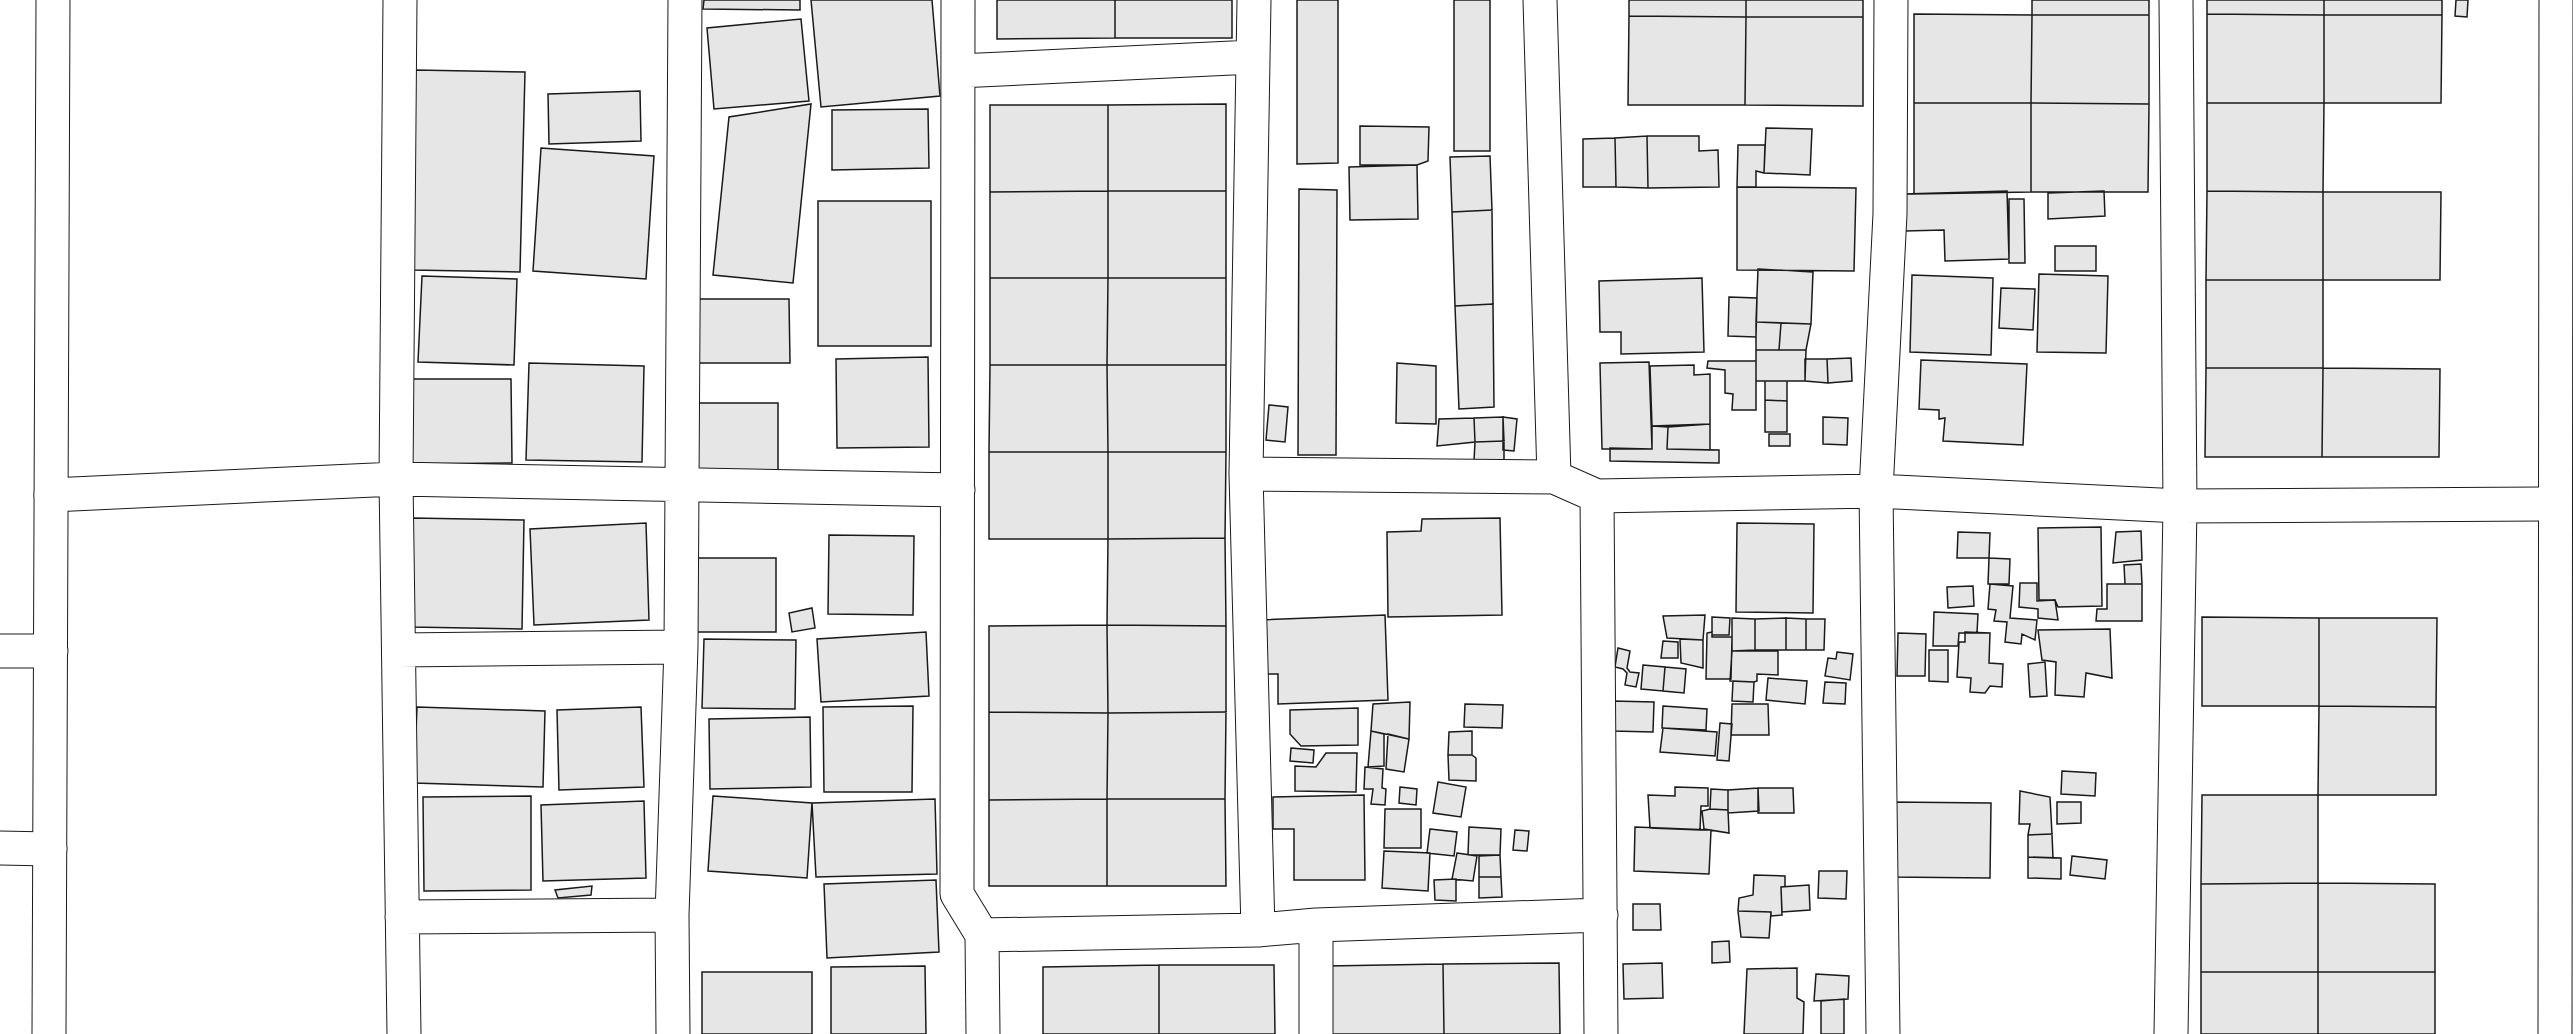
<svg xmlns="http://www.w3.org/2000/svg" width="2573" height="1034" viewBox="0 0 2573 1034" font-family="'Fira Sans',sans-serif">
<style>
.building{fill:#e6e6e6;stroke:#1a1a1a;stroke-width:1.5}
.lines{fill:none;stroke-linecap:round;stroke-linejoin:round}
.street-casing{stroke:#1a1a1a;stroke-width:35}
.secondary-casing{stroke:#1a1a1a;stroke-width:35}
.street{stroke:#fff;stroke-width:33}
.secondary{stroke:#fff;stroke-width:33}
</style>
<rect width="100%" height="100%" fill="#fff"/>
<!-- building -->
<path class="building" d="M704,0H800V10L703,9Z
M811,0H932L940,96L821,107Z
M997,0H1115V38L997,39Z
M1115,0H1232V38H1115Z
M1297,0H1338V163L1297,164Z
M1454,0H1490V151H1454Z
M1629,0H1746V17L1629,16Z
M1746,0H1863V17H1746Z
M2032,0H2149V15H2032Z
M2207,0H2324V15L2207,14Z
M2324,0H2442V15H2324Z
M2456,0H2468L2467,17L2455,16Z
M1914,14L2032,15L2031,103H1914Z
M2207,14L2324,15V103H2207Z
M2032,15H2149V104L2031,103Z
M2324,15H2442L2441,103H2324Z
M1629,16L1746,17L1745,105H1628Z
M1746,17H1863V106L1745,105Z
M801,19L809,101L714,109L707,28Z
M415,70L525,72L520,272L411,270Z
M640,91L641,141L549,144L548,94Z
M1914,103H2031V192L1914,194Z
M2031,103L2149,104L2148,192H2031Z
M2207,103H2324L2323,192L2207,191Z
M811,104L793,283L713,275L729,117Z
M1226,104V191H1108V105Z
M990,105H1108V191L990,192Z
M928,109L929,168L832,170V110Z
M1360,126L1429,127L1428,161L1417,165H1360Z
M1766,128L1812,129L1810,175L1764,173Z
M1647,136L1648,188L1616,187L1615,138Z
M1647,136H1699V151L1718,150L1719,187L1648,188Z
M1615,138L1616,187H1583V139Z
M1738,145H1765L1764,173L1756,171V187H1737Z
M541,148L654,156L646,279L533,271Z
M1490,156L1492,210L1452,212L1450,157Z
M1417,165L1418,219L1350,220L1349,167Z
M1737,187L1856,188L1854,271L1737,270Z
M1299,189L1337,190L1336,455H1298Z
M1108,191V278H990V192Z
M1108,191H1226V278H1108Z
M2007,191L2009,259L1945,261L1944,230L1905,231L1904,194Z
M2104,191L2105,216L2048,219V193Z
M2207,191L2323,192V280H2206Z
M2323,192H2441L2440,280H2323Z
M2009,199H2024L2025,263H2009Z
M818,201H931V346H818Z
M1492,210L1493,304L1455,306L1452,212Z
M2055,246H2096V271H2055Z
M1758,269L1813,272L1811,324L1756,322Z
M2039,274L2108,276L2106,353L2037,352Z
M1912,275L1993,278L1991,355L1910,352Z
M422,276L517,279L514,365L418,362Z
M990,278H1108L1107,365H990Z
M1108,278H1226V365H1107Z
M1702,278L1704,352L1621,354V332H1600L1599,281Z
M2206,280H2323V368H2206Z
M2001,288L2035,289L2033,330L1999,328Z
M1729,297L1757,298L1756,337L1728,336Z
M694,299H789L790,363H694Z
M1493,304L1494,407L1459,409L1455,306Z
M1756,322L1781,323L1779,350H1756Z
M1781,323L1811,324L1806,350H1779Z
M1756,350H1806L1805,381H1756Z
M928,357L929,447L837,448L836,359Z
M1851,358L1852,381L1828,383L1827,359Z
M1805,359H1827L1828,383L1805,381Z
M1921,360L2027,364L2023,445L1943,441L1945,418L1939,419V410L1919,409Z
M1708,361H1756V410H1732L1733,394L1725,393V370L1707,368Z
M1649,362L1652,449H1602L1600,363Z
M529,363L644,366L642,462L526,460Z
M1397,363L1436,366V424L1396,423Z
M990,365H1107L1108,452H989Z
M1107,365H1226V452H1108Z
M1694,365V375L1710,374V424L1652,426L1650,366Z
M2206,368H2323L2322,457H2205Z
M2323,368L2440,369L2439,457H2322Z
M407,379H511L512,463L407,464Z
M1765,381H1787V401L1765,400Z
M1765,400L1787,401V432H1765Z
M686,403H778V478H686Z
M1269,405L1288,407L1285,442L1266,440Z
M1503,417L1504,441L1475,442L1474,418Z
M1503,417L1517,419L1514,451L1503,450Z
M1823,417L1848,418L1847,445L1823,444Z
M1474,418L1475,442L1437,446L1439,419Z
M1710,424V450L1667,449L1668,427Z
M1652,426L1668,427L1667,449L1719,450V463L1610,461V448L1652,449Z
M1769,434H1790V446H1769Z
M1504,441V460L1474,461L1475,442Z
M989,452H1108V539H989Z
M1108,452H1226L1225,538L1108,539Z
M412,518L524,520L522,629L410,627Z
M1500,518L1502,615L1388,617L1387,532L1421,531L1422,519Z
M646,523L649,620L534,625L530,529Z
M1737,523L1814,524L1813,613L1736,612Z
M2101,527L2102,606L2058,607L2055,600H2039L2038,528Z
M2141,531L2142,560L2113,563L2116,532Z
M1958,532L1990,533L1989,558H1957Z
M829,535L914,536L913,615L828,614Z
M1225,538L1226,626L1107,625L1108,539Z
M692,558H776V632H692Z
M1989,558L2010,559L2009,584H1988Z
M2141,564L2142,584H2125L2124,565Z
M2020,583H2037V601L2055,600L2058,620L2038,618V609L2019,607Z
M1990,584L2013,586L2010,618L2037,620L2035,640L2022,634L2021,644L2005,642L2007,622L1994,621L1996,610L1988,609Z
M2107,584H2142V621H2096L2097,609H2107Z
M1973,586L1974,606L1948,608L1947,587Z
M812,608L815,628L792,632L789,613Z
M1934,612L1978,614L1977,633H1959L1958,646H1933Z
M1385,615L1388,700L1278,704V674H1258L1256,620Z
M1705,615L1703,640L1667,638L1663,616Z
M1712,617L1730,618L1729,635H1712Z
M2202,617L2319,618V706H2202Z
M1732,618L1755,619V650L1732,651Z
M1786,618L1806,619V650H1786Z
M1786,618V650H1755V619Z
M2319,618H2437L2436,707L2319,706Z
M1806,619H1825L1824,650H1806Z
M1107,625L1108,713L989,712V626Z
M1107,625L1226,626V712L1108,713Z
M2110,629L2112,678L2086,673L2084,697L2055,695L2056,662L2042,660L2038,630Z
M926,632L929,696L821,702L817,639Z
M1712,632V637H1732L1731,679H1706L1707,633Z
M1965,632L1990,633L1989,663L2003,664L2002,687L1990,686L1985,693L1970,692L1971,678L1957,677L1959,642H1965Z
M1898,633L1926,634L1925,676H1897Z
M704,639L796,640L795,709L702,708Z
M1680,639L1703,640V668L1681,663Z
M1663,641L1678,642V658H1661Z
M1618,648L1630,651L1627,668L1630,672L1639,673L1636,687L1625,685L1627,673L1623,669L1615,667Z
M1929,650H1948V682L1929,681Z
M1732,651H1778V675L1757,674V681L1754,682L1730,681Z
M1837,652L1853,654L1850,680L1825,676L1828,658L1836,659Z
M2045,662L2047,696L2030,697L2028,664Z
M1643,665L1665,667L1663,691L1641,689Z
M1665,667L1686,669L1684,693L1663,691Z
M1768,678L1807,681L1805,704L1766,700Z
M1733,681L1754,682L1753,702L1732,701Z
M1825,682L1846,683L1845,704L1823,703Z
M1612,701L1654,702L1653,732L1612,731Z
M1410,702L1409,739L1371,731L1373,704Z
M1465,704L1503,705L1502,728L1464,727Z
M1732,704H1768L1769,735H1731Z
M913,706L912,792H824L823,707Z
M1663,706L1707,709L1706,730L1662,728Z
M2319,706L2436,707V795H2318Z
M417,707L545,711L543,787L414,783Z
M641,707L644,787L559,790L557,710Z
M1358,708V745L1301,746L1290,734V710Z
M989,712L1108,713L1107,799L989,800Z
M1226,712L1225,799H1107L1108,713Z
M810,717L811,787L710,789L709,719Z
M1720,723L1732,724L1729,761L1717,760Z
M1663,728L1717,732L1715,756L1660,752Z
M1371,731L1384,734V766L1368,767Z
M1472,731V755H1448L1449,732Z
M1388,734L1409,739L1404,772L1386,769Z
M1291,748L1314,750L1313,763L1290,761Z
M1326,753H1357L1356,792L1295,791V766L1316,767Z
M1448,755H1472L1476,758V781L1449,780Z
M1365,767L1383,769L1382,788L1386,789L1385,805L1371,804L1373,789H1364Z
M2062,771L2096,773L2095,796L2061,794Z
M1438,782L1466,787L1461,817L1433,813Z
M1400,787L1417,789L1416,805L1399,803Z
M1675,787L1708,788V806H1701L1700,830L1650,828L1648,795L1675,796Z
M1758,788H1793L1794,813H1758Z
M1758,788L1759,811L1728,813V790Z
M1711,789L1728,790V810L1710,809Z
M2020,791L2050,797L2052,834L2028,835L2030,824H2019Z
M1364,795L1365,880H1294V829H1273V797Z
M2202,795H2318V883L2201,884Z
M531,796V890L424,891L423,797Z
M713,796L812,803L807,878L708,871Z
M935,799L937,874L816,877L812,803Z
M1107,799V886H989V800Z
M1107,799H1225L1226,886H1107Z
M644,801L646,878L543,881L541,805Z
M1891,802L1991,803L1990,878L1890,877Z
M2057,802H2081V823L2057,824Z
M1385,809H1421V848H1384Z
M1710,809L1728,810L1729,833L1704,829L1702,811Z
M1469,827L1501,829L1500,855H1468Z
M1635,827L1711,830L1709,874L1634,871Z
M1430,829L1457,832L1454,856L1427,853Z
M1515,830L1529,831L1527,851L1513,850Z
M2052,834L2053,858L2028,857V835Z
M1384,851L1430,853L1428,891L1382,888Z
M1457,853L1477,856L1473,881L1452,879Z
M1500,855L1501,877H1479V856Z
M2072,856L2107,860L2105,879L2070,875Z
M2028,857L2061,858V879L2028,878Z
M1819,871H1847L1846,899L1818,898Z
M1754,875L1785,876V887H1781L1782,915L1771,916V912L1738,911L1739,898L1753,895Z
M1479,877H1501L1502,897L1479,898Z
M1456,879V901L1435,900L1434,880Z
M936,880L939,952L827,958L824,884Z
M2318,883V972H2201V884Z
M2318,883L2435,884V972H2318Z
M1809,885L1810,910L1782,912L1781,887Z
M592,886L591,895L558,898L555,890Z
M1633,904H1660L1661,930H1633Z
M1738,911L1771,912L1769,938L1741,937Z
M1729,941L1730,962L1712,963V942Z
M1559,963L1560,1034H1444L1443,964Z
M1662,963L1663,998L1624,999L1623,964Z
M1443,964L1444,1034H1328L1327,966Z
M1159,965V1034H1043V967Z
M1159,965H1274L1275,1034H1159Z
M925,966L926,1034H831V967Z
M1797,968V998L1804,1002L1803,1034H1744L1747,969Z
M702,972H812V1034H702Z
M2201,972H2318V1034H2201Z
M2318,972H2435V1034H2318Z
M1816,974L1849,976L1848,999L1814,1001Z
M1844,999V1034H1821V1001Z"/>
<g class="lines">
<defs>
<path id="street" d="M400,0L396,479L404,1034
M958,0L957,894L982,935L983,1034
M1254,0L1246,474L1258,930
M1540,0L1554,477L1597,496L1601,1034
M958,71L1253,57
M1246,474L1554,477
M51,495L396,479L958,490
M1597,496L1876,491L2180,506L2555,504
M399,650L681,647
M0,651H51
M0,848L50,849
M402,917L672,915
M982,935L1258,930L1316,925L1601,915
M673,1034L672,915L681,647L685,0
M1316,1034V925
M1883,1034L1876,491L1890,214L1891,0
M2171,1034L2180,506L2176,0"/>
<path id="secondary" d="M49,1034L53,0
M2555,1034L2556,0"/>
</defs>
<!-- street casing -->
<use href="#street" class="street-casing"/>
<!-- secondary casing -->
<use href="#secondary" class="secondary-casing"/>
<!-- street -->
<use href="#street" class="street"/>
<!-- secondary -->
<use href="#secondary" class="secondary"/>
</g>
</svg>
